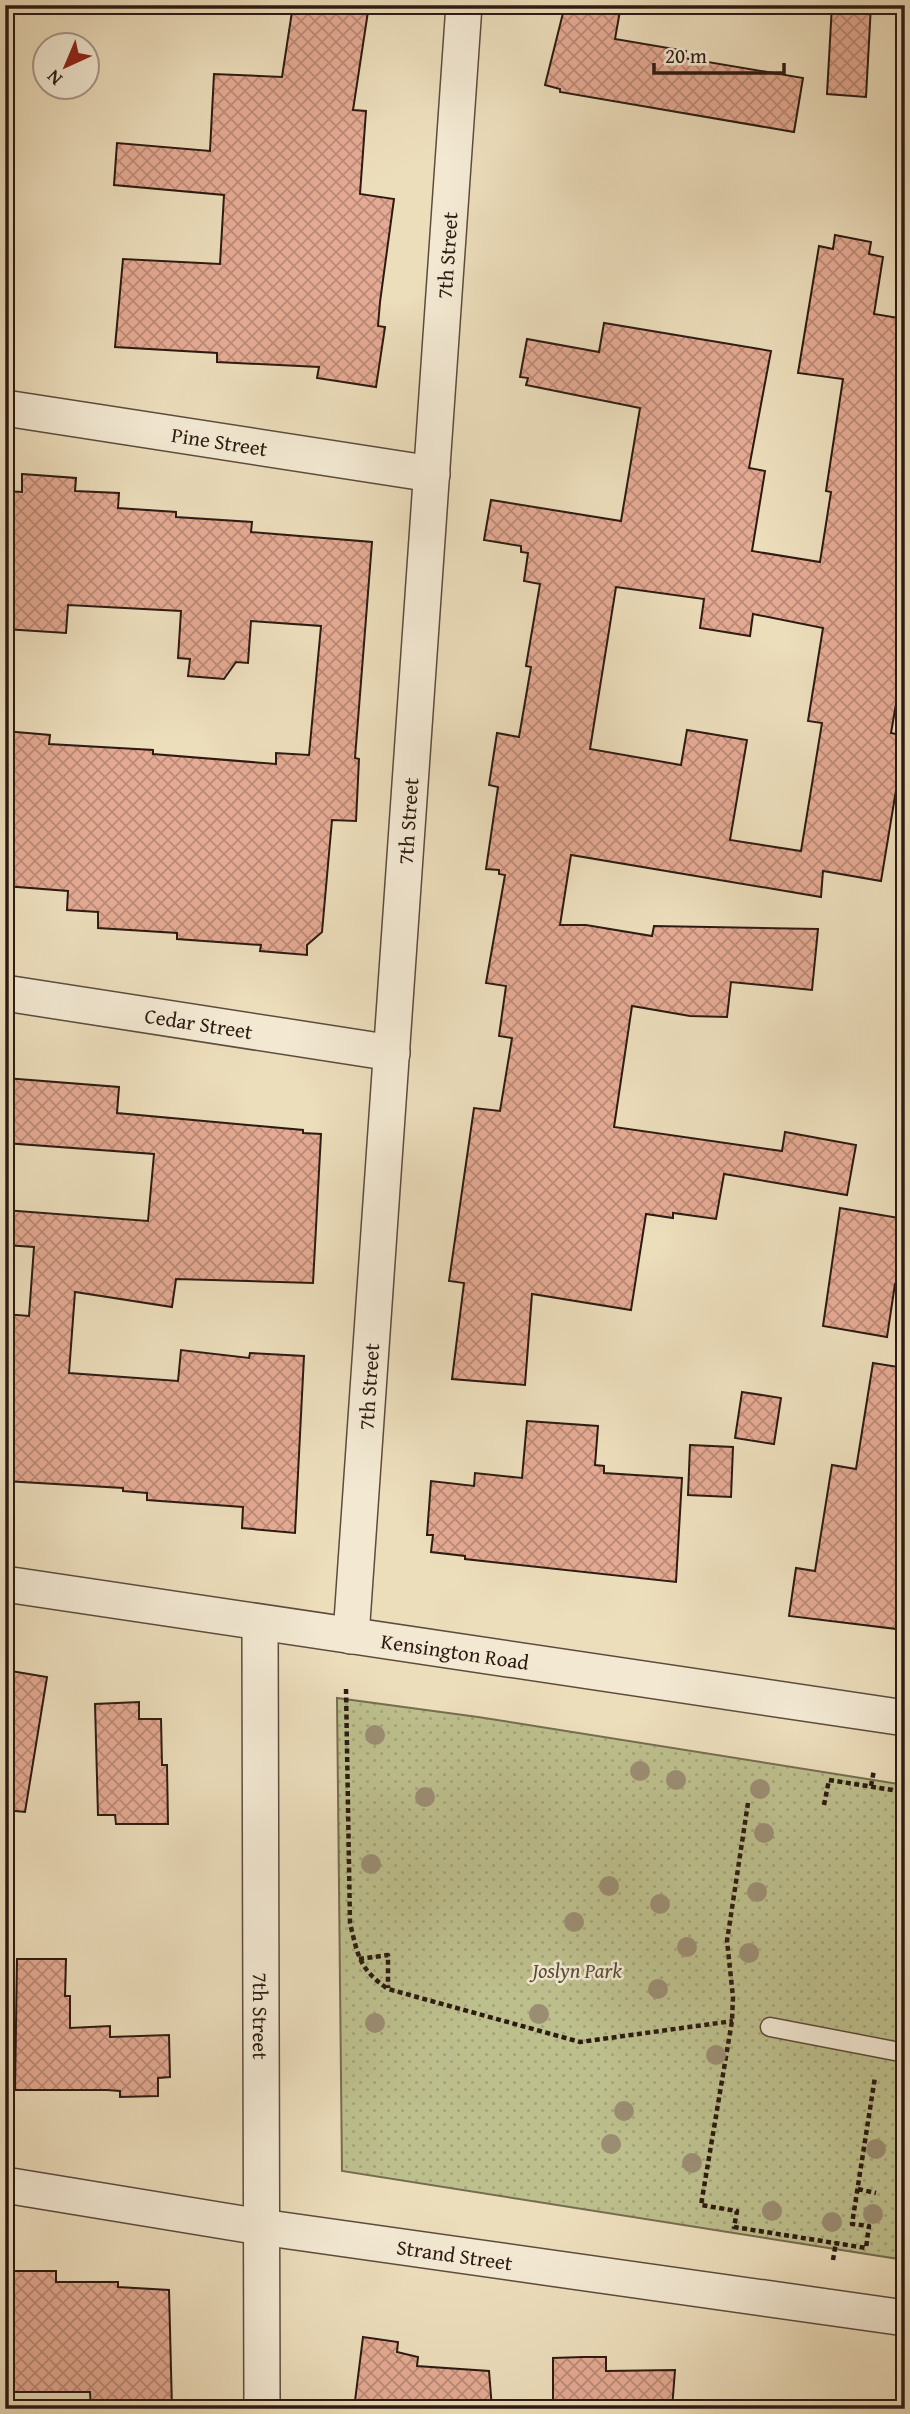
<svg xmlns="http://www.w3.org/2000/svg" width="910" height="2414" viewBox="0 0 910 2414" font-family="'Gentium Book Plus',serif">
<style>
.park{fill:url(#park-dots);stroke:#756d50;stroke-width:2}
.building{fill:url(#building-cross-hatch);stroke:#2d1b12;stroke-width:2;fill-rule:evenodd}
.lines{fill:none;stroke-linecap:round;stroke-linejoin:round}
.lane-casing{stroke:#5d4c3c;stroke-width:21}
.street-casing{stroke:#5d4c3c;stroke-width:38}
.path{stroke:#2d1b12;stroke-width:4.5;stroke-dasharray:5 3.5;stroke-linecap:butt}
.lane{stroke:#f3e9d3;stroke-width:18}
.street{stroke:#f3e9d3;stroke-width:35}
.tree{fill:#9b8d72}
.labels{text-anchor:middle;dominant-baseline:central;stroke-width:5;stroke-linejoin:round;paint-order:stroke}
.street-label{font-size:21px;fill:#2d1b12;stroke:#f3e9d3}
.park-label{font-size:21px;font-style:italic;fill:#584c37;stroke:#f3e9d3}
</style>
<defs>
<pattern id="park-dots" width="8" height="8" patternUnits="userSpaceOnUse" patternTransform="scale(1.75)"><rect width="8" height="8" fill="#bdbf8d"/><path d="M2 2h.1M6 6h.1" fill="none" stroke="#a3a479" stroke-width="1.8" stroke-linecap="round"/></pattern>
<pattern id="building-cross-hatch" width="8" height="8" patternUnits="userSpaceOnUse" patternTransform="scale(1.75)"><rect width="8" height="8" fill="#e5aa93"/><path d="M0 0l8 8M0 8l8-8" fill="none" stroke="#ba8a77"/></pattern>
</defs>
<rect width="100%" height="100%" fill="#ecddbb"/>
<filter id="stains"><feTurbulence type="fractalNoise" baseFrequency=".00286" numOctaves="4"/><feColorMatrix values="0 0 0 0 .2 0 0 0 0 .09 0 0 0 0 .02 0 0 0 .5 -.17"/></filter>
<radialGradient id="worn" r=".72"><stop offset=".6" stop-color="#630" stop-opacity="0"/><stop offset="1" stop-color="#630" stop-opacity=".3"/></radialGradient>
<!-- park -->
<path class="park" d="M337,1698L478,1717L905,1785V2260L342,2171Z"/>
<!-- building -->
<path class="building" d="M293,5H369L353,110L366,111L360,194L394,199L380,302L378,326L385,327L376,387L317,378L319,367L217,362V353L115,347L123,259L220,264L224,195L114,185L117,143L210,151L214,74L282,77Z
M565,5H621L615,39L686,51L684,58L803,78L794,132L560,92V89L545,85Z
M832,5H871L866,97L827,94Z
M835,235L871,242L869,254L883,257L874,314L905,319V652L891,733L905,736L881,881L823,871L821,897L571,855L560,925H586L652,936L654,926L818,929L812,990L731,982L727,1017L690,1016L632,1006L614,1127L782,1151L785,1132L856,1145L847,1195L724,1174L716,1219L673,1213V1218L646,1214L631,1310L532,1294L525,1385L452,1379L464,1283L449,1281L474,1108L500,1111L512,1038L499,1036L506,986L486,983L505,875L499,874V870L486,869L498,787L489,785L497,733L519,737L531,667L526,666L540,584L524,581L528,553L521,552V546L484,540L491,500L621,521L640,408L526,385L528,378L520,377L527,339L599,352L604,323L771,351L749,468L765,471L752,551L820,562L831,492L826,491L843,379L798,373L819,246L833,249ZM616,587L704,599L700,628L750,636L753,614L823,628L808,721L822,723L801,851L730,840L747,740L687,730L681,765L590,749Z
M22,474L76,478L75,491L119,493L118,508L176,512V517L252,522L251,532L372,542L355,758L359,759L356,821L332,820L322,932L307,945V955L260,951L261,945L177,939V933L98,928V912L67,910L68,891L5,886V731L50,735L49,744L153,750V754L276,764V753L309,755L321,626L251,621L248,663L236,662L224,679L188,676L190,659L178,658L181,611L68,605L66,633L5,629L6,491L22,492Z
M5,1078L119,1087L117,1113L303,1130V1133L321,1134L313,1283L176,1279L172,1307L75,1292L69,1373L178,1381L181,1350L249,1358L250,1353L304,1356L295,1533L242,1528L243,1507L147,1500V1493L123,1491V1488L5,1481V1314L29,1316L34,1247L5,1245V1210L148,1221L154,1154L5,1143Z
M840,1208L905,1219V1286L895,1284L887,1337L823,1326Z
M873,1363L905,1368V1630L789,1616L796,1568L815,1571L832,1465L856,1469Z
M742,1392L781,1398L774,1444L735,1438Z
M527,1421L598,1426L595,1465L604,1466V1473L682,1478L676,1582L465,1559V1556L431,1552L433,1535H427L431,1481L474,1486L475,1473L522,1478Z
M690,1445L733,1447L731,1497L688,1495Z
M5,1670L47,1677L25,1812L5,1810Z
M139,1702V1719H161L162,1765H167L168,1824H116L115,1815H98L95,1704Z
M17,1959H66L65,1996H70V2028L110,2026V2037L169,2035L170,2077L158,2078V2096L120,2097V2091L107,2090H15Z
M5,2271H56V2282H118V2287L169,2290L172,2409H91L90,2392H5Z
M363,2337L398,2342L397,2352L418,2357L417,2366L489,2371L492,2409H354Z
M583,2357H606V2371L675,2370L672,2409H553V2358Z"/>
<g class="lines">
<defs>
<path id="lane" d="M770,2027L905,2053"/>
<g id="street">
<path id="s1" d="M5,408L432,474"/>
<path id="s2" d="M5,993L392,1053"/>
<path id="s3" d="M5,1584L905,1718"/>
<path id="s4" d="M260,1624L262,2409"/>
<path id="s5" d="M351,1636L464,5"/>
<path id="s6" d="M5,2185L261,2227L905,2318"/>
</g>
</defs>
<!-- lane casing -->
<use href="#lane" class="lane-casing"/>
<!-- street casing -->
<use href="#street" class="street-casing"/>
<!-- path -->
<path class="path" d="M346,1689L350,1923C358,1956 359,1969 388,1989L580,2042L733,2021
M871,1786L874,1770
M748,1803L727,1941L733,1997L732,2021L701,2205L737,2211L734,2227L866,2248L869,2226L852,2224L875,2077
M824,1805L829,1780L905,1792
M905,1951V1972
M359,1959L388,1955V1988
M858,2189L876,2193
M833,2260L836,2242"/>
<!-- lane -->
<use href="#lane" class="lane"/>
<!-- street -->
<use href="#street" class="street"/>
</g>
<!-- trees -->
<g class="tree">
<circle cx="375" cy="1735" r="10"/>
<circle cx="640" cy="1771" r="10"/>
<circle cx="676" cy="1780" r="10"/>
<circle cx="760" cy="1789" r="10"/>
<circle cx="425" cy="1797" r="10"/>
<circle cx="764" cy="1833" r="10"/>
<circle cx="371" cy="1864" r="10"/>
<circle cx="609" cy="1886" r="10"/>
<circle cx="757" cy="1892" r="10"/>
<circle cx="660" cy="1904" r="10"/>
<circle cx="574" cy="1922" r="10"/>
<circle cx="687" cy="1947" r="10"/>
<circle cx="749" cy="1953" r="10"/>
<circle cx="658" cy="1989" r="10"/>
<circle cx="539" cy="2014" r="10"/>
<circle cx="375" cy="2023" r="10"/>
<circle cx="716" cy="2055" r="10"/>
<circle cx="624" cy="2111" r="10"/>
<circle cx="611" cy="2144" r="10"/>
<circle cx="876" cy="2149" r="10"/>
<circle cx="692" cy="2163" r="10"/>
<circle cx="772" cy="2211" r="10"/>
<circle cx="873" cy="2214" r="10"/>
<circle cx="832" cy="2222" r="10"/>
</g>
<g class="labels">
<!-- street labels -->
<g class="street-label">
<text stroke="none"><textPath href="#s5" startOffset="1384">7th Street</textPath></text>
<text stroke="none"><textPath href="#s1" startOffset="217">Pine Street</textPath></text>
<text stroke="none"><textPath href="#s5" startOffset="817">7th Street</textPath></text>
<text stroke="none"><textPath href="#s2" startOffset="196">Cedar Street</textPath></text>
<text stroke="none"><textPath href="#s5" startOffset="250">7th Street</textPath></text>
<text stroke="none"><textPath href="#s3" startOffset="455">Kensington Road</textPath></text>
<text stroke="none"><textPath href="#s4" startOffset="392">7th Street</textPath></text>
<text stroke="none"><textPath href="#s6" startOffset="455">Strand Street</textPath></text>
</g>
<!-- park labels -->
<g class="park-label">
<text x="577" y="1970">Joslyn Park</text>
</g>
</g>
<!-- margin -->
<rect width="910" height="2414" fill="none" stroke="#ecddbb" stroke-width="28"/>
<rect x="7" y="7" width="896" height="2400" fill="none" stroke="#2d1b12" stroke-width="3.5"/>
<rect x="14" y="14" width="882" height="2386" fill="none" stroke="#2d1b12" stroke-width="2"/>
<!-- north arrow -->
<g transform="translate(66 66) rotate(224)"><circle r="33" fill="#f3e9d3" stroke="#a49786" stroke-width="2"/>
<path d="M0-5L12 26L0 18L-12 26Z" fill="#8f2418"/>
<text y="-10" font-size="19" font-weight="bold" text-anchor="middle" fill="#2d1b12">N</text>
</g>
<!-- scale -->
<path d="M654 63v10h130v-10" fill="none" stroke="#2d1b12" stroke-width="3.5"/>
<text x="665" y="63" font-size="21" fill="#2d1b12" stroke="#f3e9d3" stroke-width="5" paint-order="stroke">20 m</text>
<rect width="100%" height="100%" filter="url(#stains)"/>
<rect width="100%" height="100%" fill="url(#worn)"/>
</svg>
